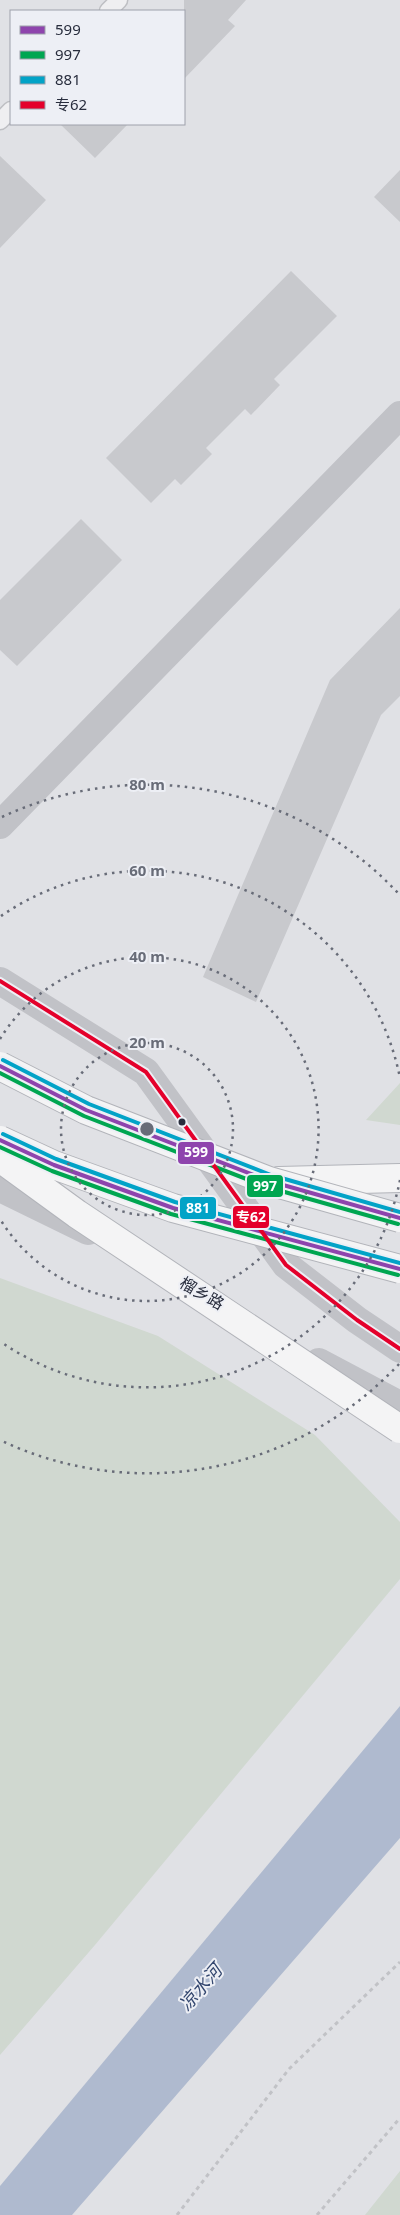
<svg xmlns="http://www.w3.org/2000/svg" width="400" height="2215" viewBox="0 0 400 2215" font-family="'Noto Sans','Noto Sans SC',sans-serif">
<style>
.green{fill:#d0d8d0}
.water{fill:#afbacf}
.building{fill:#c8c9cd}
.lines{fill:none;stroke-linecap:round;stroke-linejoin:round}
.lane-casing{stroke:#bebfc3;stroke-width:19}
.highway-casing{stroke:#b2b4ba;stroke-width:30}
.path{stroke:#c1c2c6;stroke-width:3;stroke-dasharray:4 4;stroke-linecap:butt}
.lane{stroke:#efeff1;stroke-width:16}
.secondary{stroke:#c1c2c7;stroke-width:28}
.highway{stroke:#f4f4f5;stroke-width:28}
.highway-bridge-casing{stroke:#b2b4ba;stroke-width:30;stroke-linecap:butt}
.highway-bridge{stroke:#f4f4f5;stroke-width:28}
.bus-1-casing{stroke:#edeff5;stroke-width:8}
.bus-2-casing{stroke:#edeff5;stroke-width:8}
.bus-3-casing{stroke:#edeff5;stroke-width:8}
.bus-4-casing{stroke:#edeff5;stroke-width:8}
.bus-1{stroke:#8e44ad;stroke-width:4}
.bus-2{stroke:#00a651;stroke-width:4}
.bus-3{stroke:#02a3c7;stroke-width:4}
.bus-4{stroke:#e4002b;stroke-width:4}
.ring{fill:none;stroke:#686c78;stroke-width:2.5;stroke-dasharray:2.5 5}
.bus-dot{fill:#282d3d;stroke:#edeff5;stroke-width:2}
.labels{text-anchor:middle;dominant-baseline:central;stroke-width:4;stroke-linejoin:round;paint-order:stroke}
.street-label{font-size:16px;fill:#282d3d;stroke:#edeff5}
.water-label{font-size:18px;font-style:italic;fill:#34476f;stroke:#edeff5}
.centre{fill:#686c78;stroke:#edeff5;stroke-width:2.5}
.ring-label{font-size:15px;text-anchor:middle;font-weight:bold;fill:#686c78;stroke:#edeff5;stroke-width:4;stroke-linejoin:round;paint-order:stroke}
.line-badge{stroke:#edeff5;stroke-width:2}
.badge-label{font-size:14px;text-anchor:middle;font-weight:bold;fill:#fff}
</style>
<rect width="100%" height="100%" fill="#e0e1e5"/>
<!-- green -->
<path class="green" d="M400,1083V1125L366,1120Z
M0,1278L158,1336L315,1435L400,1522V1579L95,1945L0,2055Z
M400,2171V2215H365Z"/>
<!-- water -->
<path class="water" d="M400,1706V1838L72,2215H0V2186Z"/>
<!-- building -->
<path class="building" d="M184,0H246L228,20L235,26L184,79Z
M60,124H128L95,158Z
M0,156L46,200L0,248Z
M400,170V222L374,197Z
M291,271L337,316L274,379L280,385L251,415L245,409L206,448L212,454L181,485L175,479L151,503L106,458Z
M81,519L122,560L17,666L0,650V600Z
M400,608V696L381,715L256,1002L203,977L330,680Z"/>
<g class="lines">
<defs>
<path id="lane" d="M108,11L119,0
M0,121L11,110"/>
<path id="highway" d="M279,1181L400,1178"/>
</defs>
<!-- lane casing -->
<use href="#lane" class="lane-casing"/>
<!-- highway casing -->
<use href="#highway" class="highway-casing"/>
<!-- path -->
<path class="path" d="M177,2215L289,2069L400,1962
M317,2215L400,2118"/>
<!-- lane -->
<use href="#lane" class="lane"/>
<!-- secondary -->
<path class="secondary" d="M0,825L400,415
M0,981L146,1072L286,1265L357,1320L400,1349
M0,1188L88,1231
M319,1362L400,1405"/>
<!-- highway -->
<use href="#highway" class="highway"/>
<defs>
<path id="highway-bridge" d="M0,1066L86,1110L269,1181L400,1218
M0,1140L54,1165L173,1208L400,1269
M0,1158L77,1214L400,1429"/>
</defs>
<!-- highway-bridge casing -->
<use href="#highway-bridge" class="highway-bridge-casing"/>
<!-- highway-bridge -->
<use href="#highway-bridge" class="highway-bridge"/>
<defs>
<path id="bus-1" d="M0,1066L86,1110L269,1181L400,1218
M0,1140L54,1165L173,1208L400,1269"/>
<path id="bus-2" d="M0,1073L84,1116L267,1187L398,1224
M0,1147L52,1171L171,1214L398,1275"/>
<path id="bus-3" d="M3,1060L89,1104L271,1175L400,1212
M3,1134L56,1159L175,1202L400,1263"/>
<path id="bus-4" d="M0,981L146,1072L286,1265L357,1320L400,1349"/>
</defs>
<!-- bus-1 casing -->
<use href="#bus-1" class="bus-1-casing"/>
<!-- bus-2 casing -->
<use href="#bus-2" class="bus-2-casing"/>
<!-- bus-3 casing -->
<use href="#bus-3" class="bus-3-casing"/>
<!-- bus-4 casing -->
<use href="#bus-4" class="bus-4-casing"/>
<!-- bus-1 -->
<use href="#bus-1" class="bus-1"/>
<!-- bus-2 -->
<use href="#bus-2" class="bus-2"/>
<!-- bus-3 -->
<use href="#bus-3" class="bus-3"/>
<!-- bus-4 -->
<use href="#bus-4" class="bus-4"/>
</g>
<!-- distance rings -->
<g class="ring">
<circle cx="147" cy="1129" r="86"/>
<path d="M0 1039A172 172 0 1 1 0 1219"/>
<path d="M400 1180A258 258 0 0 1 1 1342M1 916A258 258 0 0 1 400 1078"/>
<path d="M399 1364A344 344 0 0 1 2 1441M2 817A344 344 0 0 1 399 894"/>
</g>
<!-- markers -->
<circle class="bus-dot" cx="182" cy="1122" r="4.5"/>
<g class="labels">
<!-- street labels -->
<g class="street-label">
<text transform="translate(202 1293) rotate(30)">榴乡路</text>
</g>
<!-- water labels -->
<g class="water-label">
<text transform="translate(200 1987) rotate(-49)">凉水河</text>
</g>
</g>
<circle cx="147" cy="1129" r="8" class="centre"/>
<g class="ring-label">
<text x="147" y="790">80 m</text>
<text x="147" y="876">60 m</text>
<text x="147" y="962">40 m</text>
<text x="147" y="1048">20 m</text>
</g>
<g class="line-badge">
<rect x="177" y="1141" width="38" height="24" rx="5" fill="#8e44ad"/>
<rect x="246" y="1174" width="38" height="24" rx="5" fill="#00a651"/>
<rect x="179" y="1196" width="38" height="24" rx="5" fill="#02a3c7"/>
<rect x="232" y="1205" width="38" height="24" rx="5" fill="#e4002b"/>
</g>
<g class="badge-label">
<text x="196" y="1157">599</text>
<text x="265" y="1191">997</text>
<text x="198" y="1213">881</text>
<text x="251" y="1222">专62</text>
</g>
<!-- legend -->
<rect x="10" y="10" width="175" height="115" fill="#edeff5" stroke="#9ea1ab"/>
<rect x="20" y="26" width="25" height="8" fill="#8e44ad" stroke="#9ea1ab"/>
<text x="55" y="35" font-size="15" fill="#282d3d">599</text>
<rect x="20" y="51" width="25" height="8" fill="#00a651" stroke="#9ea1ab"/>
<text x="55" y="60" font-size="15" fill="#282d3d">997</text>
<rect x="20" y="76" width="25" height="8" fill="#02a3c7" stroke="#9ea1ab"/>
<text x="55" y="85" font-size="15" fill="#282d3d">881</text>
<rect x="20" y="101" width="25" height="8" fill="#e4002b" stroke="#9ea1ab"/>
<text x="55" y="110" font-size="15" fill="#282d3d">专62</text>
</svg>
